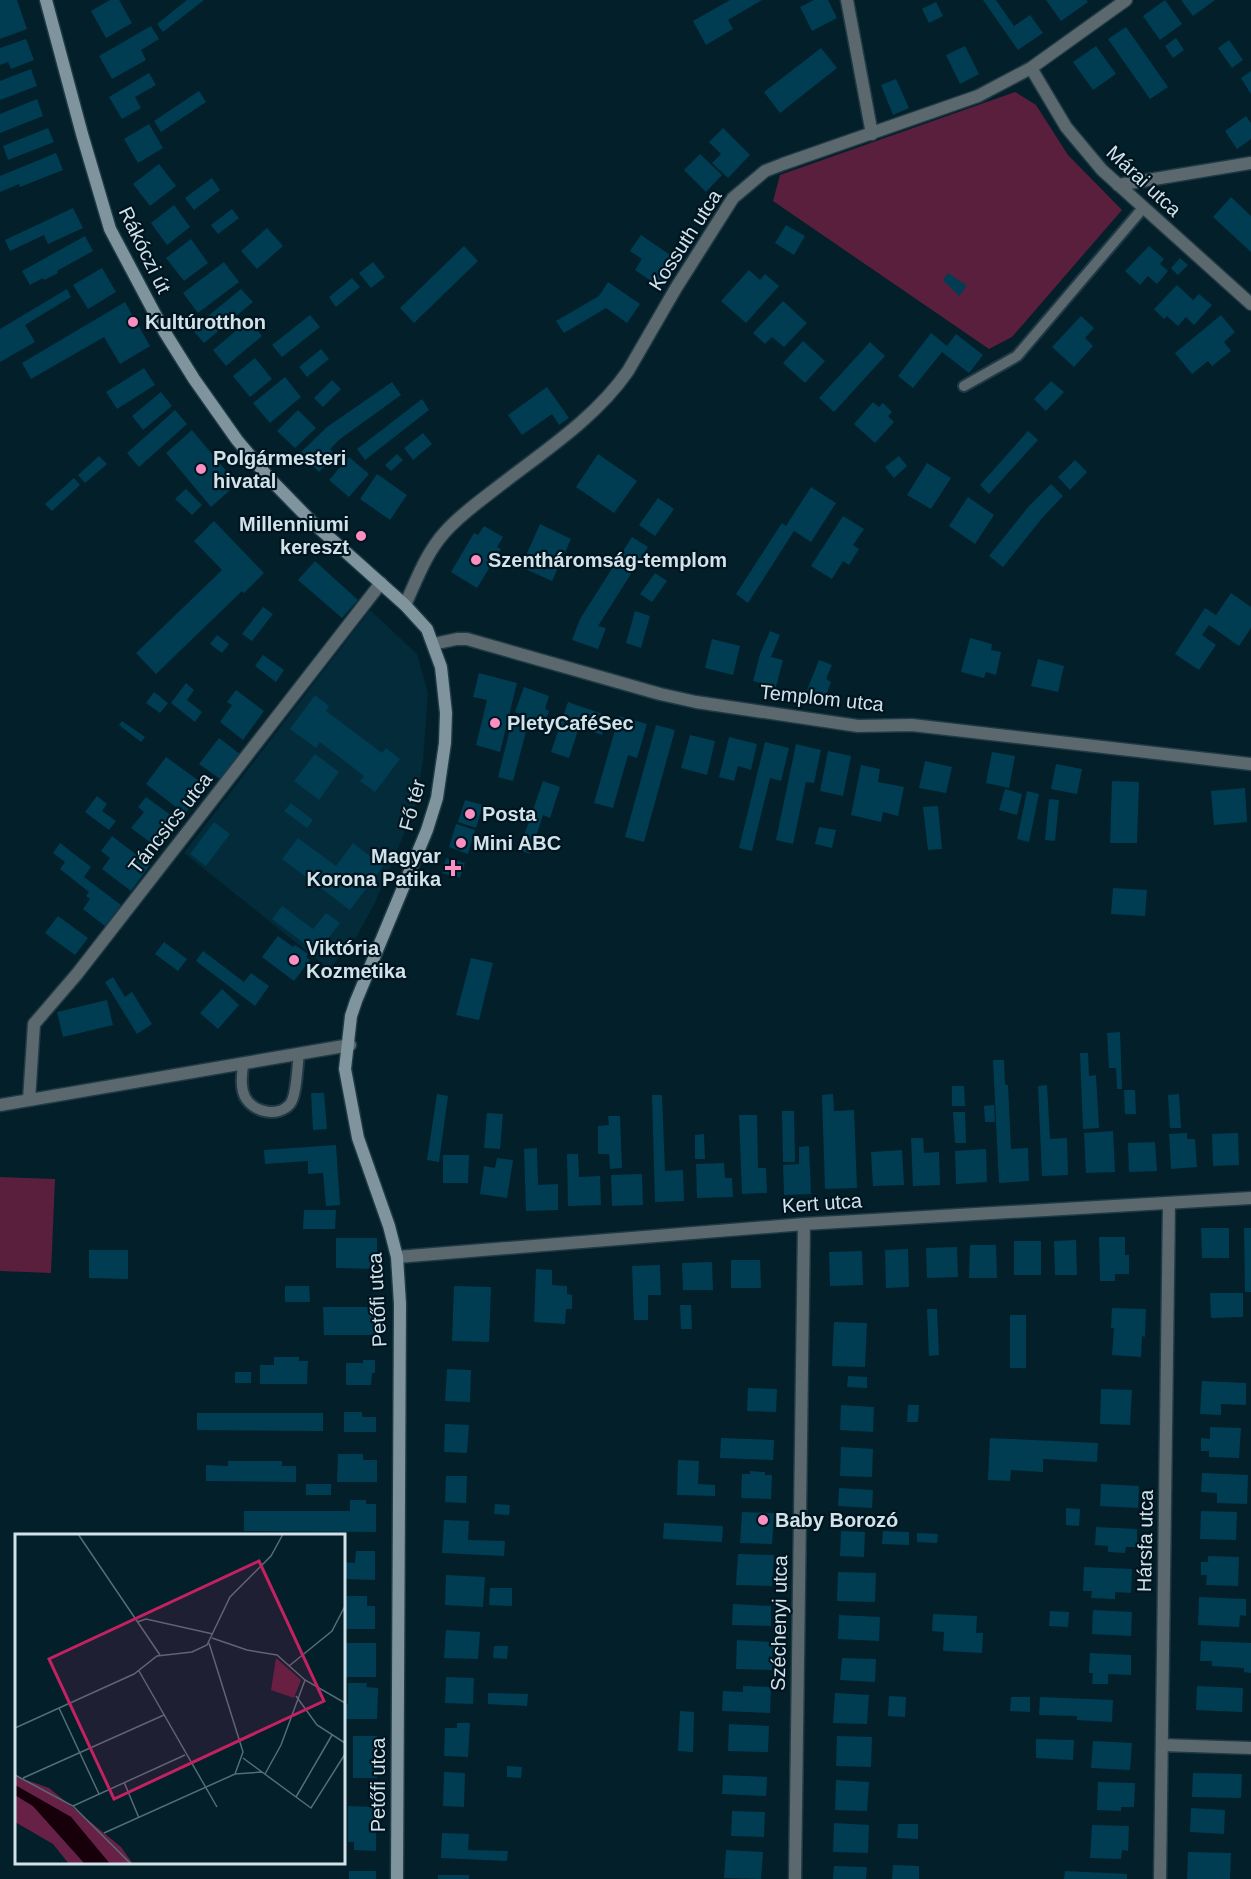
<svg xmlns="http://www.w3.org/2000/svg" width="1251" height="1879" viewBox="0 0 1251 1879" font-family="Helvetica,sans-serif">
<style>
.built{fill:#042b3a}
.green{fill:#5a1f3d}
.building{fill:#003d52}
.lines{fill:none;stroke-linecap:round;stroke-linejoin:round}
.service-casing{stroke:#1f3a45;stroke-width:14}
.minor-casing{stroke:#1f3a45;stroke-width:15}
.secondary-casing{stroke:#1f3a45;stroke-width:15}
.service{stroke:#5b686e;stroke-width:10}
.minor{stroke:#5b686e;stroke-width:12}
.secondary{stroke:#7f949d;stroke-width:12}
.poi-dot{fill:#fc8fc2;stroke:#001520;stroke-width:2}
.labels{text-anchor:middle;dominant-baseline:central;stroke-width:4.5;stroke-linejoin:round;paint-order:stroke}
.street-label{font-size:20px;fill:#d2e2e9;stroke:#001520}
.poi-label{font-size:20px;font-weight:bold;fill:#d2e2e9;stroke:#001520;text-anchor:start}
.inset-road{fill:none;stroke:#556d76;stroke-width:1.5}
.view{fill:#c32262;fill-opacity:0.15;stroke:#c32262;stroke-width:3}
.inset-edge{fill:none;stroke:#d2e2e9;stroke-width:3}
</style>
<rect width="100%" height="100%" fill="#021f2a"/>
<!-- built -->
<path class="built" d="M370,610L417,654L428,693L423,761L415,808L375,903L357,936L329,969L184,853Z"/>
<!-- green -->
<path class="green" d="M1015,92L1036,105L1068,155L1122,210L1012,337L989,349L773,201L780,175Z
M0,1177L55,1179L51,1273L0,1271Z"/>
<!-- building -->
<path class="building" d="M0,0H17L27,29L0,39Z
M110,0H119L132,23L106,38L91,11Z
M187,0H204L163,32L157,24Z
M730,0H762L728,20L733,29L706,45L693,21Z
M814,0H828L837,18L812,31L800,7Z
M983,0H996L1014,26L1030,15L1043,33L1018,50Z
M1046,0H1086L1088,2L1061,21Z
M1165,0L1182,24L1160,40L1143,16Z
M1181,0H1215L1193,16Z
M936,2L943,16L929,23L922,9Z
M151,26L159,39L141,50L146,60L112,79L99,56Z
M1126,27L1168,87L1150,99L1108,39Z
M1176,38L1184,50L1173,58L1165,46Z
M26,39L34,60L11,69L8,62L0,65V48Z
M1229,40L1243,60L1232,68L1218,48Z
M965,46L979,74L960,84L946,55Z
M1096,46L1116,74L1093,90L1073,62Z
M821,48L837,68L780,113L764,92Z
M31,69L37,86L0,100V81Z
M1251,71V94L1241,78Z
M149,73L156,85L135,97L141,108L122,119L109,97Z
M896,79L909,108L893,115L881,85Z
M199,91L206,102L161,132L154,121Z
M37,99L43,116L0,133V114Z
M1246,116L1251,123V139L1237,149L1225,131Z
M149,124L163,148L138,163L124,139Z
M48,128L54,142L8,160L3,146Z
M723,128L750,155L728,178L712,163L721,154L709,142Z
M56,153L63,170L20,187L19,184L0,192V176Z
M700,154L722,175L706,192L684,170Z
M159,164L176,186L150,206L133,184Z
M212,178L220,190L194,210L185,198Z
M1231,197L1251,216V252L1213,217Z
M174,205L190,227L167,245L151,223Z
M73,208L83,228L48,244L44,235L10,251L5,240Z
M232,209L239,218L218,234L211,225Z
M786,225L805,236L794,255L775,243Z
M267,228L283,246L257,269L241,251Z
M641,235L679,261L661,288L635,270L642,259L630,251Z
M85,236L93,251L57,271L58,273L44,280L43,278L30,285L22,271Z
M191,239L208,263L184,281L166,258Z
M464,246L478,261L414,323L400,308Z
M1149,246L1164,259L1160,264L1168,271L1157,284L1148,276L1140,285L1125,271Z
M1180,258L1188,265L1178,275L1171,268Z
M224,262L239,282L198,313L183,293Z
M373,262L385,277L371,288L359,273Z
M102,268L116,292L88,309L73,285Z
M749,270L760,280L765,274L779,286L746,323L721,301Z
M948,273L967,286L959,296L943,280Z
M352,278L360,287L336,307L329,297Z
M608,282L640,304L627,323L606,308L564,333L556,321L599,296Z
M1177,285L1193,300L1199,294L1212,305L1194,325L1186,317L1178,326L1167,316L1164,319L1154,309Z
M67,289L71,297L25,325L35,342L0,362V329Z
M241,289L253,302L204,343L192,329Z
M783,301L807,323L784,347L772,337L765,344L753,333Z
M125,302L150,346L120,364L104,337L31,379L22,363Z
M310,315L320,327L282,357L272,345Z
M1221,315L1235,332L1224,342L1231,351L1212,366L1208,361L1192,374L1175,353Z
M1081,316L1094,328L1085,338L1093,346L1074,367L1052,347Z
M249,320L262,336L226,366L213,350Z
M931,333L947,346L956,334L983,355L969,373L942,352L913,388L898,376Z
M803,341L825,361L805,383L783,363Z
M870,342L885,356L834,412L819,398Z
M321,349L329,359L307,377L299,367Z
M255,358L272,379L250,397L233,376Z
M144,368L155,385L117,409L106,392Z
M285,377L301,397L270,423L253,403Z
M332,380L341,389L323,407L314,398Z
M1051,381L1064,392L1046,411L1034,399Z
M392,382L401,395L340,439L330,449L336,455L319,472L300,453L327,427Z
M547,387L569,418L559,425L552,414L522,435L508,415Z
M161,392L172,406L143,430L132,416Z
M422,399L429,410L365,460L357,449Z
M873,402L879,407L883,403L892,412L888,416L894,422L875,443L854,424Z
M175,410L187,424L139,467L127,453Z
M298,410L316,428L295,448L277,431Z
M192,430L237,484L211,507L166,453Z
M1028,431L1038,440L989,494L980,485Z
M423,433L432,444L413,460L404,448Z
M397,454L403,460L391,471L385,465Z
M598,454L637,481L614,513L576,487Z
M99,456L107,464L85,483L78,475Z
M899,456L907,466L894,478L885,467Z
M349,457L369,474L349,497L329,480Z
M1075,460L1087,472L1070,490L1058,477Z
M927,463L951,478L931,509L907,495Z
M377,474L407,495L390,520L360,499Z
M74,478L80,485L52,511L45,504Z
M1051,484L1063,496L1043,517L1003,567L989,556L1029,506Z
M811,487L836,503L811,542L794,531L748,603L736,594L782,523L786,526Z
M186,489L202,505L192,515L175,499Z
M968,497L994,515L975,544L949,526Z
M658,498L674,509L655,536L639,525Z
M843,516L864,529L853,545L859,549L849,565L843,561L832,579L811,566Z
M214,521L264,573L244,593L242,591L156,674L136,653L222,570L194,541Z
M540,524L571,539L552,581L521,567Z
M484,526L503,537L497,547L501,549L477,588L451,572L474,533L478,535Z
M632,537L648,547L598,626L606,628L598,649L572,640L580,619Z
M315,561L358,600L342,618L298,580Z
M655,573L667,581L652,602L640,594Z
M1231,593L1251,607V628L1239,646L1209,625L1202,635L1216,645L1199,670L1175,654L1205,608L1216,615Z
M263,607L273,614L252,641L242,634Z
M635,611L650,616L641,648L626,643Z
M770,631L780,635L771,657L783,660L776,687L753,681L760,654Z
M217,635L229,644L222,653L210,644Z
M970,638L992,644L991,650L1001,652L996,675L986,672L984,678L961,672Z
M712,639L740,646L733,675L705,668Z
M263,655L284,670L276,682L255,666Z
M1038,659L1064,666L1058,692L1031,686Z
M819,660L832,665L826,679L831,682L825,698L807,690Z
M479,673L517,683L500,752L476,745L487,700L473,697Z
M186,683L194,690L187,700L202,712L195,722L171,703Z
M524,687L549,696L545,709L549,711L543,728L524,722L526,716L515,712Z
M236,690L264,711L243,740L220,722L232,705L227,702Z
M154,692L168,703L160,713L146,703Z
M315,695L329,706L326,711L382,753L386,748L400,759L375,792L360,781L364,776L320,742L316,748L290,729Z
M568,702L608,716L602,735L579,727L569,758L551,752Z
M619,716L647,724L637,758L628,755L613,808L594,803Z
M122,721L145,737L141,742L119,725Z
M512,721L528,724L513,781L498,777Z
M656,725L675,730L644,842L625,837Z
M690,735L715,741L707,775L681,768Z
M729,737L757,744L751,770L738,766L734,781L719,777Z
M219,738L240,754L220,779L199,764Z
M765,742L789,748L781,781L770,778L752,851L739,848Z
M796,744L821,750L814,783L806,782L793,844L776,840Z
M828,751L851,756L843,796L820,791Z
M992,752L1015,756L1009,788L986,783Z
M315,754L339,772L319,800L294,781Z
M166,757L206,786L185,814L146,784Z
M925,761L952,767L946,793L919,788Z
M1056,764L1082,769L1077,794L1051,789Z
M861,765L880,769L878,782L904,787L898,816L883,812L881,822L851,815Z
M543,781L560,787L550,818L543,815L530,854L519,850Z
M1112,781L1139,782L1137,843H1110Z
M1245,788L1247,822L1214,825L1211,791Z
M1005,789L1022,794L1017,815L999,810Z
M1027,791L1039,794L1029,842L1017,839Z
M97,796L107,804L102,811L116,821L109,830L85,812Z
M146,797L179,821L158,848L131,828L144,812L138,807Z
M1049,799L1059,800L1055,841L1045,840Z
M465,800L483,805L476,828L458,822Z
M291,803L313,820L307,828L284,811Z
M938,806L942,849L928,850L923,807Z
M214,822L230,834L206,866L190,854Z
M456,824L475,830L468,854L449,847Z
M819,827L836,830L832,848L815,844Z
M112,836L150,865L131,891L102,869L110,858L101,851Z
M298,838L336,866L353,843L383,866L350,910L282,859Z
M60,843L91,867L84,877L121,905L105,926L83,909L90,899L86,896L89,892L60,869L65,862L53,853Z
M446,858L465,863L460,878L442,873Z
M1113,888L1147,890L1145,916L1111,914Z
M282,906L313,929L326,913L340,923L317,953L272,919Z
M58,916L88,938L75,955L45,933Z
M278,936L293,947L295,945L308,954L306,957L310,960L294,981L262,957Z
M164,942L187,959L178,971L155,954Z
M203,951L244,982L251,973L269,986L255,1006L196,961Z
M471,958L493,963L479,1020L456,1015Z
M113,977L125,997L132,992L152,1024L137,1034L105,982Z
M222,989L239,1005L218,1029L200,1013Z
M107,1000L113,1025L63,1037L57,1012Z
M1120,1032L1122,1089H1117L1116,1068H1109L1107,1033Z
M1080,1053H1088L1089,1076L1096,1075L1099,1128L1083,1129Z
M993,1060H1004L1005,1085H1008L1011,1149L1028,1148L1029,1181L999,1183Z
M1047,1085L1050,1139L1067,1138L1068,1175L1042,1176L1038,1086Z
M952,1086H964L965,1106H952Z
M1124,1090H1135L1136,1114H1125Z
M311,1093H324L327,1129L313,1130Z
M437,1094L448,1096L439,1162L427,1160Z
M833,1094L834,1111L854,1110L857,1188L825,1189L822,1095Z
M1179,1094L1181,1128H1170L1168,1095Z
M652,1095H662L665,1171L683,1170L684,1201L655,1202Z
M994,1105L995,1122H985L984,1106Z
M782,1111H794L795,1162H783Z
M953,1112H965L966,1143H955Z
M487,1113L503,1114L500,1149L484,1148Z
M739,1115H757L758,1168H766L767,1193L742,1194Z
M608,1116H620L622,1168L610,1169L609,1154H598V1126L609,1125Z
M1113,1131L1115,1172L1086,1173L1084,1133Z
M1187,1133V1139H1195L1197,1167L1171,1169L1169,1134Z
M1238,1133L1239,1165L1213,1166L1212,1134Z
M704,1134L705,1159H695V1135Z
M911,1138H923L924,1153L939,1152L940,1185L913,1186Z
M1155,1142L1157,1171L1129,1172L1128,1143Z
M336,1145L340,1205L326,1206L323,1173L308,1174V1161L265,1164L264,1150Z
M809,1146L811,1194L784,1195L783,1165L799,1164V1147Z
M537,1148L538,1185L558,1184V1210L526,1211L524,1149Z
M986,1149L987,1182L956,1184L955,1151Z
M902,1150L904,1185L873,1186L871,1152Z
M567,1154H578L579,1177L600,1176L601,1205L568,1206Z
M443,1155H469L468,1183H443Z
M497,1158L513,1160L507,1198L480,1194L484,1166L495,1168Z
M724,1163L725,1178H732L733,1197L697,1198L696,1164Z
M642,1174L643,1205L612,1206L611,1175Z
M304,1210H336L335,1229H303Z
M1201,1228H1229V1258H1202Z
M1244,1228H1251V1292H1245Z
M1099,1237H1125V1255H1129V1274H1115V1281H1100Z
M336,1238H377V1269L336,1268Z
M1076,1240L1077,1275H1055L1054,1241Z
M1014,1241H1041V1275H1014Z
M970,1245H996L997,1278H969Z
M957,1247L958,1277L927,1278L926,1248Z
M908,1249L909,1287L886,1288L885,1250Z
M89,1250H128V1279L89,1278Z
M862,1251L863,1285L830,1286L829,1252Z
M731,1260H760L761,1288H731Z
M712,1262L713,1290H683L682,1263Z
M660,1265L661,1295H648V1320H634L632,1266Z
M536,1269L552,1270V1285L567,1286V1294L572,1295V1309H566L565,1324L534,1322Z
M285,1286H309L310,1302H285Z
M454,1286L491,1287L489,1342L452,1341Z
M1210,1293H1243V1317L1211,1318Z
M680,1305H691L692,1329H681Z
M323,1307H380V1335H324Z
M1112,1308L1146,1309L1145,1337L1142,1336L1141,1357L1112,1355L1114,1328H1111Z
M927,1309H937L939,1355L929,1356Z
M1010,1315H1026V1368H1010Z
M834,1322L867,1323L865,1367L832,1366Z
M274,1357H299V1361H308L307,1384H260V1365H274Z
M363,1360H375V1373H372L371,1385H346V1363H363Z
M447,1369L471,1370L470,1402L445,1401Z
M235,1372H251V1383H235Z
M848,1376L867,1377V1388L847,1387Z
M1202,1381L1246,1383V1405L1221,1404V1415L1200,1414Z
M748,1388L777,1389L776,1412L747,1411Z
M1101,1389L1132,1390L1130,1425L1100,1424Z
M841,1405L874,1407L873,1432L840,1430Z
M908,1405H919L918,1422H907Z
M344,1412H362V1417H376V1432H344Z
M197,1413H323V1431L197,1430Z
M445,1424L469,1425L467,1453L444,1452Z
M1210,1427L1241,1428L1239,1458L1209,1457V1451H1201V1438L1210,1439Z
M721,1438L774,1440L773,1460L720,1458Z
M990,1438L1098,1443L1097,1462L1043,1459V1472L1011,1470L1010,1481L988,1480Z
M841,1447L873,1449L872,1477L840,1476Z
M338,1454H363V1460H377V1482H337Z
M678,1460L699,1461L698,1484L715,1485V1496L677,1495Z
M228,1461H282V1466H296V1482L206,1481V1465L228,1466Z
M750,1471L765,1472V1475H772L771,1499L741,1498L742,1474H750Z
M1202,1473L1248,1475L1247,1504L1217,1503V1493L1201,1492Z
M446,1476H467L466,1503L445,1502Z
M306,1484H331V1495H306Z
M1101,1484L1139,1486L1138,1508L1100,1506Z
M839,1488L873,1490L872,1508L838,1506Z
M350,1500H366V1504H376V1532L244,1531V1511H350Z
M495,1504L510,1505L509,1515L494,1514Z
M1066,1508L1080,1509L1079,1526L1066,1525Z
M1201,1511L1237,1512L1236,1540L1200,1539Z
M742,1512L774,1513L772,1544L740,1543Z
M444,1520L469,1521L468,1540L505,1541L504,1556L442,1553Z
M664,1523L723,1526L722,1542L663,1539Z
M1096,1527L1137,1529V1547H1126L1125,1553L1108,1552V1546L1095,1545Z
M841,1531L865,1532L864,1557L840,1556Z
M883,1531L909,1532V1545L882,1544Z
M917,1533L938,1534L937,1543L917,1542Z
M356,1551H375V1580L344,1579V1562L355,1563Z
M738,1554L774,1555L772,1586L736,1585Z
M1208,1556L1239,1557L1238,1586L1206,1585L1207,1575H1201V1562H1208Z
M1084,1567L1132,1569L1131,1593L1115,1592V1599L1091,1598L1092,1591H1083Z
M838,1572L876,1573L875,1602L837,1601Z
M446,1575L485,1577L483,1607L445,1605Z
M490,1588H512V1606L489,1605Z
M344,1596H367V1606H375V1629H344Z
M1199,1597L1246,1599V1616L1240,1615L1239,1627L1198,1625Z
M733,1604L771,1606V1626L732,1625Z
M1093,1610L1132,1612L1131,1636L1092,1634Z
M1050,1611L1069,1612L1068,1627L1049,1626Z
M933,1614L977,1616L976,1633H983L982,1653L943,1651L944,1632L932,1631Z
M839,1615L880,1617L879,1641L838,1639Z
M446,1630L480,1632L478,1659L444,1658Z
M737,1640L773,1642L772,1670L736,1669Z
M1201,1641L1251,1643V1673L1244,1672V1668L1212,1666V1661H1200Z
M344,1643H376V1677H344Z
M494,1646H508L507,1659L493,1658Z
M1090,1653L1131,1655V1675L1108,1674V1684H1092L1093,1673H1089Z
M842,1658L876,1659L875,1682L840,1680Z
M446,1677L474,1678L473,1704L445,1703Z
M348,1683H367L366,1687L378,1688L377,1719H344V1704H348Z
M743,1686L771,1687L770,1713L722,1711L723,1691L743,1692Z
M1197,1686L1243,1688L1242,1712L1196,1710Z
M488,1693L528,1694L527,1706L488,1704Z
M835,1693L869,1695L867,1724L833,1723Z
M889,1696L906,1697L905,1717L888,1716Z
M1011,1697H1030V1712L1010,1711Z
M1040,1697L1113,1700L1112,1722L1077,1720V1716L1039,1715Z
M680,1711L694,1712L693,1752L678,1751Z
M457,1723H470L468,1757L444,1756L445,1728H457Z
M729,1724L769,1726L768,1752L728,1751Z
M353,1736H377V1778H353Z
M837,1736L872,1737L871,1767L836,1766Z
M1036,1739L1074,1740L1073,1760L1036,1758Z
M1093,1741L1132,1743L1130,1770L1091,1768Z
M507,1766L522,1767L521,1778L507,1777Z
M444,1772L465,1773L464,1807L443,1806Z
M1193,1773L1242,1774L1241,1798L1192,1797Z
M723,1775L767,1777L766,1796L722,1794Z
M836,1780L869,1782L867,1811L835,1810Z
M1098,1782L1135,1783L1134,1807H1121V1811L1097,1810Z
M348,1806L376,1807V1851L354,1850V1842H348Z
M1191,1808L1225,1810L1224,1834L1190,1832Z
M732,1811L765,1812L764,1837L731,1836Z
M834,1823L869,1825L868,1853L833,1852Z
M898,1824H918V1839L897,1838Z
M1092,1825L1129,1826L1128,1851L1122,1850L1121,1859L1090,1858Z
M442,1833L469,1834L468,1850L508,1851L507,1861L441,1858Z
M726,1850L763,1852L761,1879L724,1878Z
M1188,1852L1231,1853L1230,1879H1187Z
M893,1865L919,1866V1879H892Z
M834,1866L867,1867L866,1879H833Z
M349,1871H376V1879H349Z
M1065,1871L1127,1874V1879H1064Z
M438,1875H469V1879H438Z"/>
<g class="lines">
<defs>
<path id="service" d="M964,386L1017,356L1143,208
M243,1065C242,1075 240,1087 245,1097C253,1112 278,1118 290,1104C297,1095 297,1066 299,1054"/>
<path id="minor" d="M847,0L872,134
M1031,68L1066,127L1102,170L1251,304
M1118,185L1251,163
M405,605C417,579 426,553 445,532C459,516 477,503 494,490C541,453 594,420 628,371L676,288L733,198L765,171L783,164L978,96L1031,68L1126,0
M433,644L457,639H467L660,694L696,702L858,726L912,725L1251,764
M29,1100L34,1024L77,974L381,583
M0,1105L350,1045
M397,1257L804,1224L1251,1198
M1162,1745L1251,1748
M795,1879L804,1224
M1160,1879L1169,1204"/>
<path id="secondary" d="M46,0L82,134L110,229L164,331L194,379L237,440L269,478L311,521L405,605L427,629L441,667L446,713L445,743L437,798L427,830L356,1001L351,1016L345,1069L358,1138L389,1226L397,1257L400,1304L397,1879"/>
</defs>
<!-- service casing -->
<use href="#service" class="service-casing"/>
<!-- minor casing -->
<use href="#minor" class="minor-casing"/>
<!-- secondary casing -->
<use href="#secondary" class="secondary-casing"/>
<!-- service -->
<use href="#service" class="service"/>
<!-- minor -->
<use href="#minor" class="minor"/>
<!-- secondary -->
<use href="#secondary" class="secondary"/>
</g>
<!-- markers -->
<g class="poi-dot">
<circle cx="133" cy="322" r="6"/>
<circle cx="201" cy="469" r="6"/>
<circle cx="361" cy="536" r="6"/>
<circle cx="476" cy="560" r="6"/>
<circle cx="495" cy="723" r="6"/>
<circle cx="470" cy="814" r="6"/>
<circle cx="461" cy="843" r="6"/>
<path d="M450 859h6v6h6v6h-6v6h-6v-6h-6v-6h6z"/>
<circle cx="294" cy="960" r="6"/>
<circle cx="763" cy="1520" r="6"/>
</g>
<g class="labels">
<!-- street labels -->
<g class="street-label">
<text transform="translate(1144 181) rotate(43)">Márai utca</text>
<text transform="translate(685 240) rotate(-57)">Kossuth utca</text>
<text transform="translate(145 250) rotate(64)">Rákóczi út</text>
<text transform="translate(822 698) rotate(6)">Templom utca</text>
<text transform="translate(412 805) rotate(-75)">Fő tér</text>
<text transform="translate(170 823) rotate(-52)">Táncsics utca</text>
<text transform="translate(822 1203) rotate(-4)">Kert utca</text>
<text transform="translate(377 1300) rotate(-93)">Petőfi utca</text>
<text transform="translate(1145 1541) rotate(-89)">Hársfa utca</text>
<text transform="translate(779 1623) rotate(-89)">Széchenyi utca</text>
<text transform="translate(378 1785) rotate(-90)">Petőfi utca</text>
</g>
<!-- poi labels -->
<g class="poi-label">
<text x="145" y="322">Kultúrotthon</text>
<text x="213" y="458">Polgármesteri<tspan x="213" dy="23">hivatal</tspan></text>
<text x="349" y="524" text-anchor="end">Millenniumi<tspan x="349" dy="23">kereszt</tspan></text>
<text x="488" y="560">Szentháromság-templom</text>
<text x="507" y="723">PletyCaféSec</text>
<text x="482" y="814">Posta</text>
<text x="473" y="843">Mini ABC</text>
<text x="441" y="856" text-anchor="end">Magyar<tspan x="441" dy="23">Korona Patika</tspan></text>
<text x="306" y="948">Viktória<tspan x="306" dy="23">Kozmetika</tspan></text>
<text x="775" y="1520">Baby Borozó</text>
</g>
</g>
<!-- overview -->
<g transform="translate(15 1534)">
<rect width="330" height="330" fill="#021f2a"/>
<path d="M261,124L286,146L279,164L256,156Z" fill="#5a1f3d"/>
<path d="M0,242L34,254L106,313L118,330H95L56,283L0,251ZM0,261L18,272L70,330H54L38,310L0,288Z" fill="#682146"/>
<path d="M0,251L56,283L95,330H70L18,272L0,261Z" fill="#170009"/>
<path class="inset-road" d="M63,0L145,121M122,88L131,85L198,100M197,104L232,116L262,121L290,146L330,169M194,109L228,218L220,240M274,132L317,97L330,72M124,137L202,273M281,162L302,191L330,209M44,174L84,260M0,194L119,140L142,122L177,118L192,111L215,63L256,22L268,0M228,224L247,238M250,240L266,211L290,146M0,241L58,272L116,330M8,244L149,181M109,248L124,284M281,263L317,201M58,272L170,221M89,299L220,240L247,238L296,274L330,220"/>
<path class="view" d="M244,27L309,167L99,265L34,125Z"/>
<rect width="330" height="330" class="inset-edge"/>
</g>
</svg>
